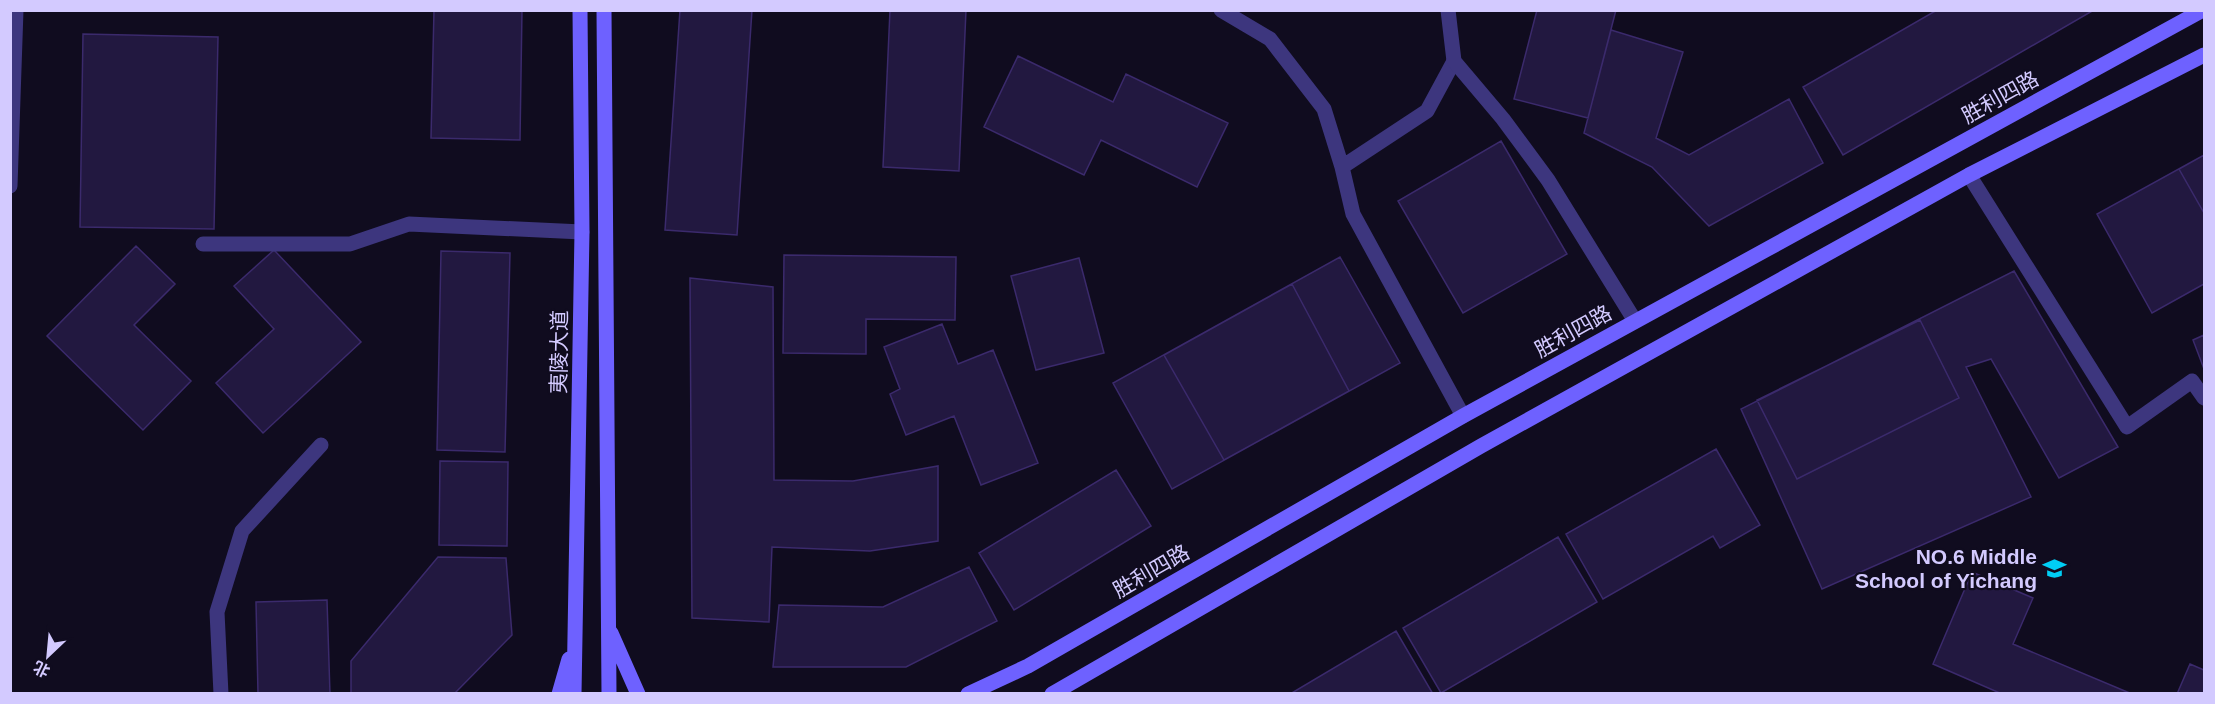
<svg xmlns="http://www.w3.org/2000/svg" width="2215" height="704" viewBox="0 0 2215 704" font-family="Helvetica,'Noto Sans SC',sans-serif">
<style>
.building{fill:#221840;stroke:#3b2a6c;stroke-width:1.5}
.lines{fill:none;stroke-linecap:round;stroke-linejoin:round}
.lane{stroke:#3d367e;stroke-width:15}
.street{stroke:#3d367e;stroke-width:15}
.secondary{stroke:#6e61ff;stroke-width:15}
.labels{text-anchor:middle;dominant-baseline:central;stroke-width:4.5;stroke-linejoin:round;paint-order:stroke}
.street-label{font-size:21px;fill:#d3caff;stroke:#100c1f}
.poi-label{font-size:21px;font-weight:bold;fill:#d3caff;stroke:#100c1f;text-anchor:end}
</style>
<rect width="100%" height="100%" fill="#100c1f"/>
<!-- building -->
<path class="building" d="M434,10H522L520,140L431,138Z
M680,10H752L737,235L665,230Z
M890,10H966L959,171L883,167Z
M1537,10H1616L1588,118L1514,99Z
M1937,10H2094L1843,155L1803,87Z
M1611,30L1683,52L1656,138L1689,155L1789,99L1823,163L1709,226L1652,167L1584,133Z
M83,34L218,37L214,229L80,227Z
M1018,56L1113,102L1126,74L1228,123L1197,187L1101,140L1084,175L984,127Z
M1501,141L1567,254L1463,313L1398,201Z
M2204,155V284L2152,313L2097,214Z
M2204,155V213L2179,169Z
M136,246L175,284L134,325L191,381L143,430L47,336Z
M274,250L361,342L263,433L216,383L274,329L234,286Z
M441,251L510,253L505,452L437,450Z
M784,255L956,257L955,320L866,319V354L783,353Z
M1340,257L1400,363L1172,489L1113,383Z
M1079,258L1104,353L1036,370L1011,276Z
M2014,271L2118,447L2059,478L1991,359L1966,367L2031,497L1822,589L1741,409Z
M690,278L773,287L774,480L853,481L938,466V541L870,551L772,547L769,622L692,618Z
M1292,284L1349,391L1224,460L1164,355Z
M1920,320L1959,398L1797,479L1757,400Z
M942,324L958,364L993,350L1038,463L981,485L954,416L906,435L890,394L900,389L884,347Z
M2204,335V369L2193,340Z
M1716,449L1760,525L1720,548L1713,536L1603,599L1566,534Z
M440,461L508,462L507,546L439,545Z
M1116,470L1151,526L1014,610L979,553Z
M1558,537L1597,602L1441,693L1403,628Z
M438,557L506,558L512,635L454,694H351V661Z
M969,567L997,621L906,667H773L779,605L883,607Z
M1972,572L2033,598L2013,644L2132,694H2002L1933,664Z
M327,600L330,694H258L256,602Z
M1396,631L1433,694H1290Z
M2190,664L2204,670V694H2177Z"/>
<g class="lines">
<!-- lane -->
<path class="lane" d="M1221,10L1270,39L1324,109L1342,167L1353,214L1463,416
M1342,167L1427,111L1454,61
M1969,175L2127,427L2192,381L2204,398
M10,186L16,10
M203,244H350L409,224L582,232
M221,694L217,612L242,531L321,445"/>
<!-- street -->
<path class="street" d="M1448,10L1454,61L1503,119L1548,180L1635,321"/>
<!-- secondary -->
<path class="secondary" d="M604,10L609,694
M611,633L638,694
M559,694L569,659
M574,694L582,232L580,10
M968,694L1028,666L1463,416L2203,10
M1052,694L1481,446L1969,175L2204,55"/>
</g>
<!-- icons -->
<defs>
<symbol id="school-bare" viewBox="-9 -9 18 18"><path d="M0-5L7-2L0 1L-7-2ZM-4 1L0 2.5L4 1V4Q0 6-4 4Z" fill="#00cef5" stroke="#100c1f" stroke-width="2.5" paint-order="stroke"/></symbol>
</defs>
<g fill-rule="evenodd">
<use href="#school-bare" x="2038" y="552" width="33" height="33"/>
</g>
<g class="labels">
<!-- street labels -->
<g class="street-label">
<text transform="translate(2000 97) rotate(-29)">胜利四路</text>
<text transform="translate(1573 331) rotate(-29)">胜利四路</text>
<text transform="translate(559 352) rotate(-89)">夷陵大道</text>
<text transform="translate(1151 571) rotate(-30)">胜利四路</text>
</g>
<!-- poi labels -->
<g class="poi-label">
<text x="2037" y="556">NO.6 Middle<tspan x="2037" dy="24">School of Yichang</tspan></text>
</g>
</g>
<!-- border -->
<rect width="2215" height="704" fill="none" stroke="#d3caff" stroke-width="24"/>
<!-- north arrow -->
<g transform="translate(48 656) rotate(206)" stroke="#100c1f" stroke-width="4.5" paint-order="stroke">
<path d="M0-4.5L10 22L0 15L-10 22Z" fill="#d3caff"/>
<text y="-9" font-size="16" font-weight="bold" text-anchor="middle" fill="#d3caff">北</text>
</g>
</svg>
